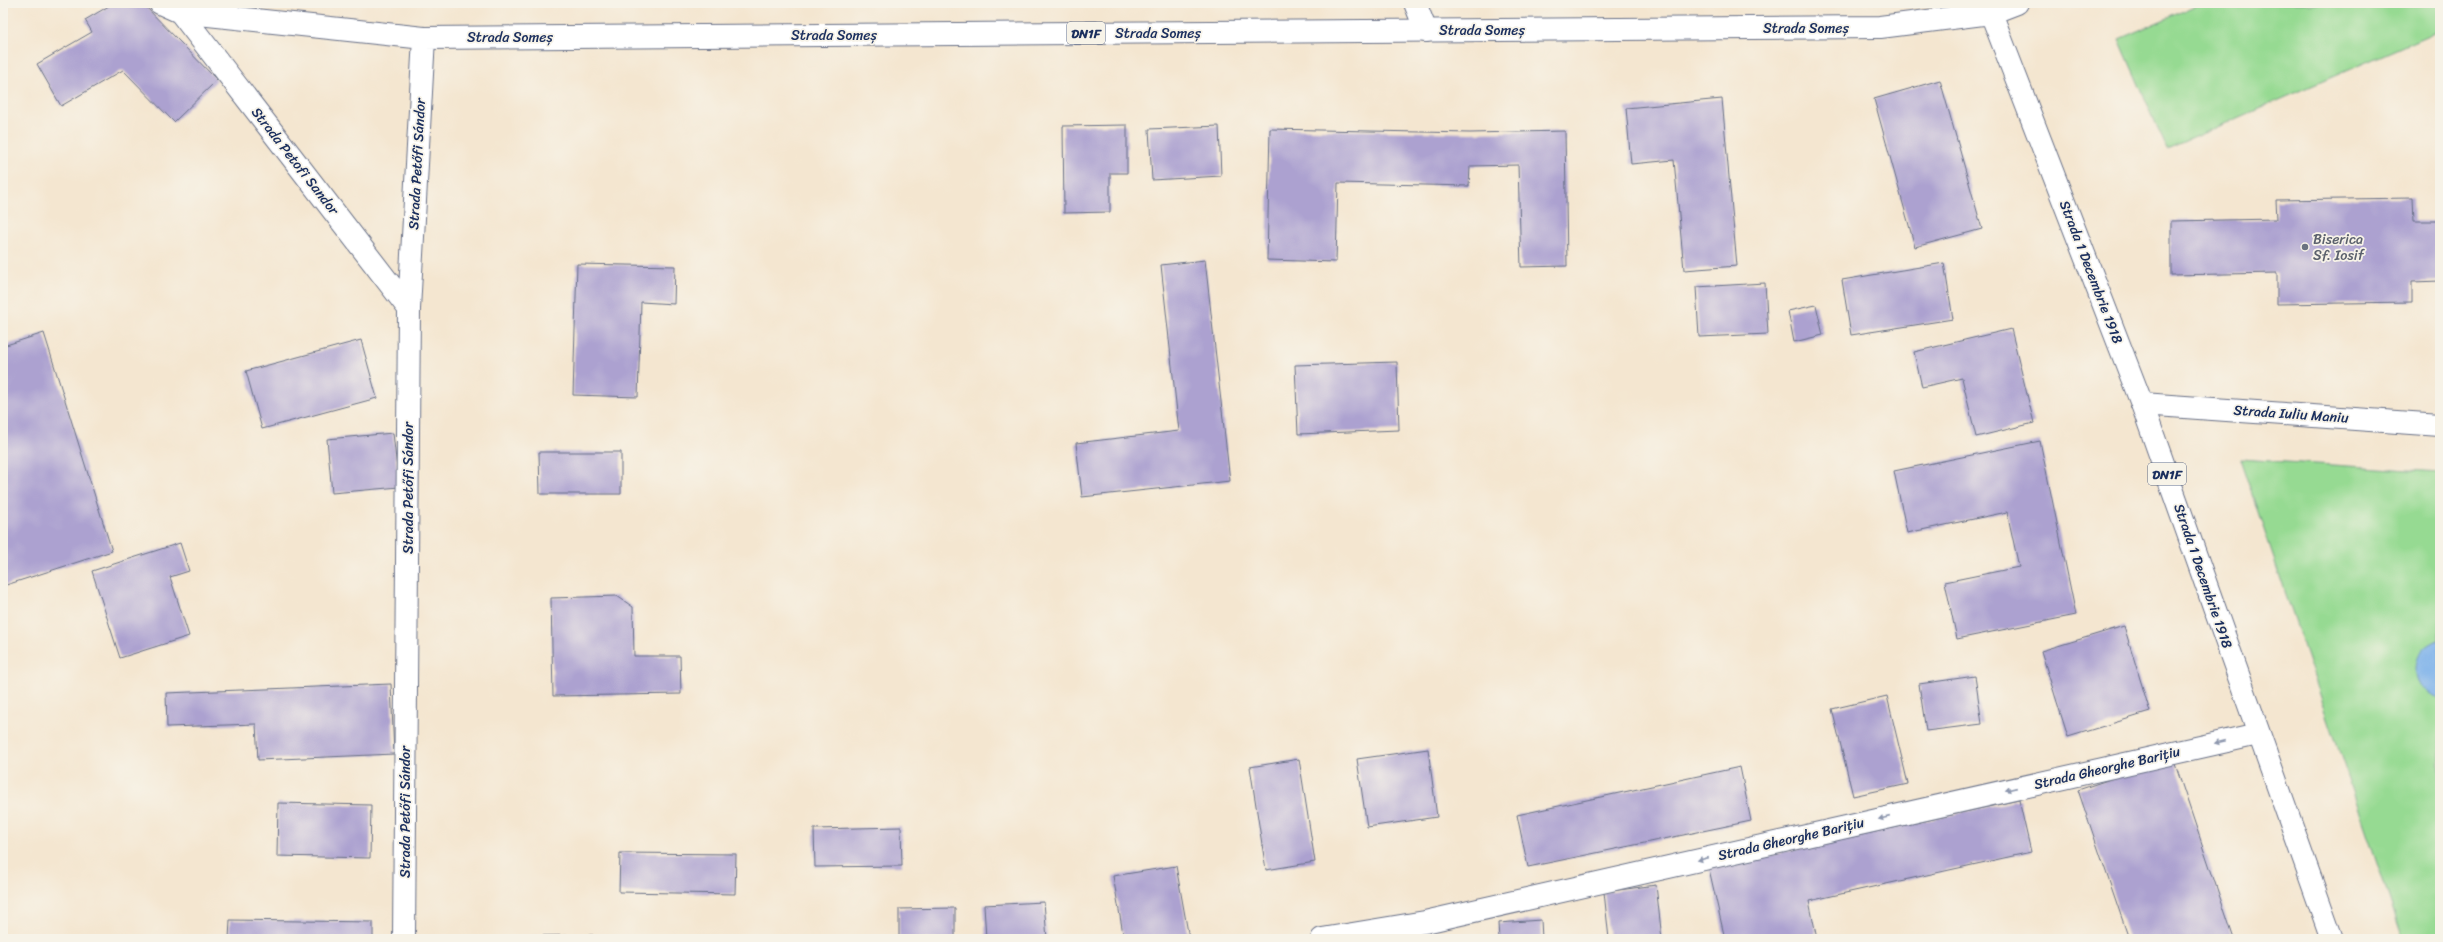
<svg xmlns="http://www.w3.org/2000/svg" width="2443" height="942" viewBox="0 0 2443 942" font-family="Sriracha,sans-serif">
<style>
.green{fill:#96da92;stroke:#588478}
.water{fill:#7bb1ea;stroke:#4b70a4}
.building{fill:#aca1d0}
.lines{fill:none;stroke-linecap:round;stroke-linejoin:round}
.minor-casing{stroke:#676f86;stroke-width:24}
.major-casing{stroke:#676f86;stroke-width:24}
.minor{stroke:#fff;stroke-width:22}
.major{stroke:#fff;stroke-width:22}
.oneway{fill:#8d97ae}
.worship-dot{fill:#6b7280;stroke:#f7f3e8;stroke-width:1.5}
.labels{text-anchor:middle;dominant-baseline:central;stroke-width:3.5;stroke-linejoin:round;paint-order:stroke}
.shield{fill:#f7f3e8;stroke:#5d6a87;stroke-width:1}
.shield-label{font-size:13px;font-weight:bold;fill:#1b2f5e}
.street-label{font-size:14px;fill:#1b2f5e;stroke:#f7f3e8}
.worship-label{font-size:14px;fill:#5b616d;stroke:#f7f3e8;text-anchor:start}
</style>
<rect width="100%" height="100%" fill="#f7f3e8"/>
<filter id="ink" filterUnits="userSpaceOnUse"><feTurbulence type="fractalNoise" baseFrequency=".025" numOctaves="2"/><feDisplacementMap in="SourceGraphic" scale="8" xChannelSelector="R" yChannelSelector="G"/><feConvolveMatrix kernelMatrix="1 2 1 2 8 2 1 2 1" color-interpolation-filters="sRGB"/></filter>
<filter id="wash" filterUnits="userSpaceOnUse"><feTurbulence type="fractalNoise" baseFrequency=".012" numOctaves="4" result="noise"/><feDisplacementMap in="SourceGraphic" scale="16" xChannelSelector="R" yChannelSelector="G"/><feGaussianBlur stdDeviation="0.9" result="paint"/><feColorMatrix in="noise" values="0 0 0 0 0 0 0 0 0 0 0 0 0 0 0 0 0 1.4 0 .05"/><feComposite in="paint" operator="in"/></filter>
<g filter="url(#wash)">
<rect width="100%" height="100%" fill="#f4e6d0"/>
<!-- green -->
<path class="green" d="M2202,3H2440V30L2167,149L2119,39Z
M2240,459L2440,472V939H2403Z"/>
<!-- water -->
<path class="water" d="M2440,640V698C2407,691 2409,648 2440,640Z"/>
<g id="blocks">
<!-- building -->
<path class="building" d="M114,3H142L217,80L174,122L123,70L61,106L37,64L92,32L85,20Z
M1940,80L1982,229L1915,247L1874,99Z
M1722,99L1737,266L1684,270L1674,160L1631,164L1626,108Z
M1127,125V173H1110V212L1064,213L1063,126Z
M1219,126L1221,176L1152,180L1149,129Z
M1270,129L1470,133L1565,131L1567,266L1521,267L1518,165L1470,166L1469,186L1338,183L1336,262L1267,260Z
M2413,198L2414,221H2440V281L2412,282V302L2277,304V273L2171,275V221L2277,219L2276,200Z
M1205,260L1230,481L1082,497L1076,443L1179,431L1161,265Z
M1944,263L1953,319L1851,335L1842,280Z
M577,264L675,266L674,304L641,302L638,397L573,395Z
M1765,283L1768,334L1699,337L1696,287Z
M1816,305L1823,335L1794,342L1788,311Z
M2011,329L2034,423L1976,437L1962,378L1922,387L1914,352Z
M44,333L112,551L3,586V346Z
M361,340L377,398L262,429L246,371Z
M1397,362L1399,430L1298,434L1295,365Z
M393,433L399,487L332,493L327,439Z
M2040,441L2076,615L1957,639L1945,582L2019,567L2007,512L1907,533L1894,471Z
M539,452H621V494H540Z
M180,543L189,571L170,577L189,636L120,658L92,571Z
M617,596L633,607L634,656H680L681,694L553,696L551,598Z
M2124,626L2150,712L2068,737L2041,651Z
M1975,676L1982,724L1926,731L1919,684Z
M391,684L394,754L258,760L256,724L167,727L166,693Z
M1887,696L1908,784L1853,796L1832,709Z
M1428,749L1437,817L1367,827L1357,759Z
M2173,758L2234,939H2129L2078,790Z
M1299,759L1315,862L1266,870L1250,767Z
M1740,767L1751,821L1528,867L1517,815Z
M2019,800L2031,852L1809,901L1817,939H1725L1709,869Z
M278,803L371,805L370,858L277,856Z
M901,827L902,866L815,867L814,829Z
M620,853L736,854L735,894L619,892Z
M1176,866L1189,938L1124,939L1113,876Z
M1656,885L1662,939H1609L1604,892Z
M1044,902L1047,939H986L984,905Z
M955,908V939H899V909Z
M230,920L373,922V939H229Z
M1541,920L1542,939H1499L1498,923Z
M593,935V939H519V936Z"/>
</g>
</g>
<g filter="url(#ink)">
<use href="#blocks" fill-opacity="0" stroke="#676f86" stroke-width="1"/>
<g class="lines">
<defs>
<path id="minor" d="M1415,3L1426,31
M2142,404L2440,425
M1322,939L1425,922L2258,734"/>
<path id="major" d="M160,3L180,12L424,38L1880,27L1991,13L2017,3
M180,12L409,309
M1991,13L2142,404L2332,939
M404,939L409,309L424,38"/>
</defs>
<!-- minor casing -->
<use href="#minor" class="minor-casing"/>
<!-- major casing -->
<use href="#major" class="major-casing"/>
<!-- minor -->
<use href="#minor" class="minor"/>
<!-- major -->
<use href="#major" class="major"/>
</g>
<!-- one-way arrows -->
<defs><path id="oneway-solid" d="M-6-.8H1V-3.2L6.5 0L1 3.2V.8H-6Z"/></defs>
<g class="oneway">
<use href="#oneway-solid" transform="translate(2220 742) rotate(167)"/>
<use href="#oneway-solid" transform="translate(2011 789) rotate(167)"/>
<use href="#oneway-solid" transform="translate(1884 818) rotate(167)"/>
<use href="#oneway-solid" transform="translate(1703 859) rotate(167)"/>
</g>
</g>
<!-- markers -->
<circle class="worship-dot" cx="2305" cy="247" r="4"/>
<g class="labels">
<!-- shield labels -->
<g class="shield">
<rect x="1067" y="22" width="38" height="22" rx="3"/>
<rect x="2148" y="463" width="38" height="22" rx="3"/>
</g>
<g class="shield-label">
<text x="1086" y="33">DN1F</text>
<text x="2167" y="474">DN1F</text>
</g>
<!-- street labels -->
<g class="street-label">
<text x="1806" y="28">Strada Someș</text>
<text x="1482" y="30">Strada Someș</text>
<text x="1158" y="33">Strada Someș</text>
<text x="834" y="35">Strada Someș</text>
<text x="510" y="37">Strada Someș</text>
<text transform="translate(295 161) rotate(52)">Strada Petofi Sandor</text>
<text transform="translate(417 164) rotate(-87)">Strada Petőfi Sándor</text>
<text transform="translate(2091 272) rotate(69)">Strada 1 Decembrie 1918</text>
<text transform="translate(2291 414) rotate(4)">Strada Iuliu Maniu</text>
<text transform="translate(408 488) rotate(-90)">Strada Petőfi Sándor</text>
<text transform="translate(2203 576) rotate(71)">Strada 1 Decembrie 1918</text>
<text transform="translate(2107 768) rotate(-13)">Strada Gheorghe Barițiu</text>
<text transform="translate(405 812) rotate(-90)">Strada Petőfi Sándor</text>
<text transform="translate(1791 839) rotate(-13)">Strada Gheorghe Barițiu</text>
</g>
<!-- worship labels -->
<g class="worship-label">
<text x="2313" y="239">Biserica<tspan x="2313" dy="16">Sf. Iosif</tspan></text>
</g>
</g>
<!-- margin -->
<rect width="2443" height="942" fill="none" stroke="#f7f3e8" stroke-width="16"/>
</svg>
